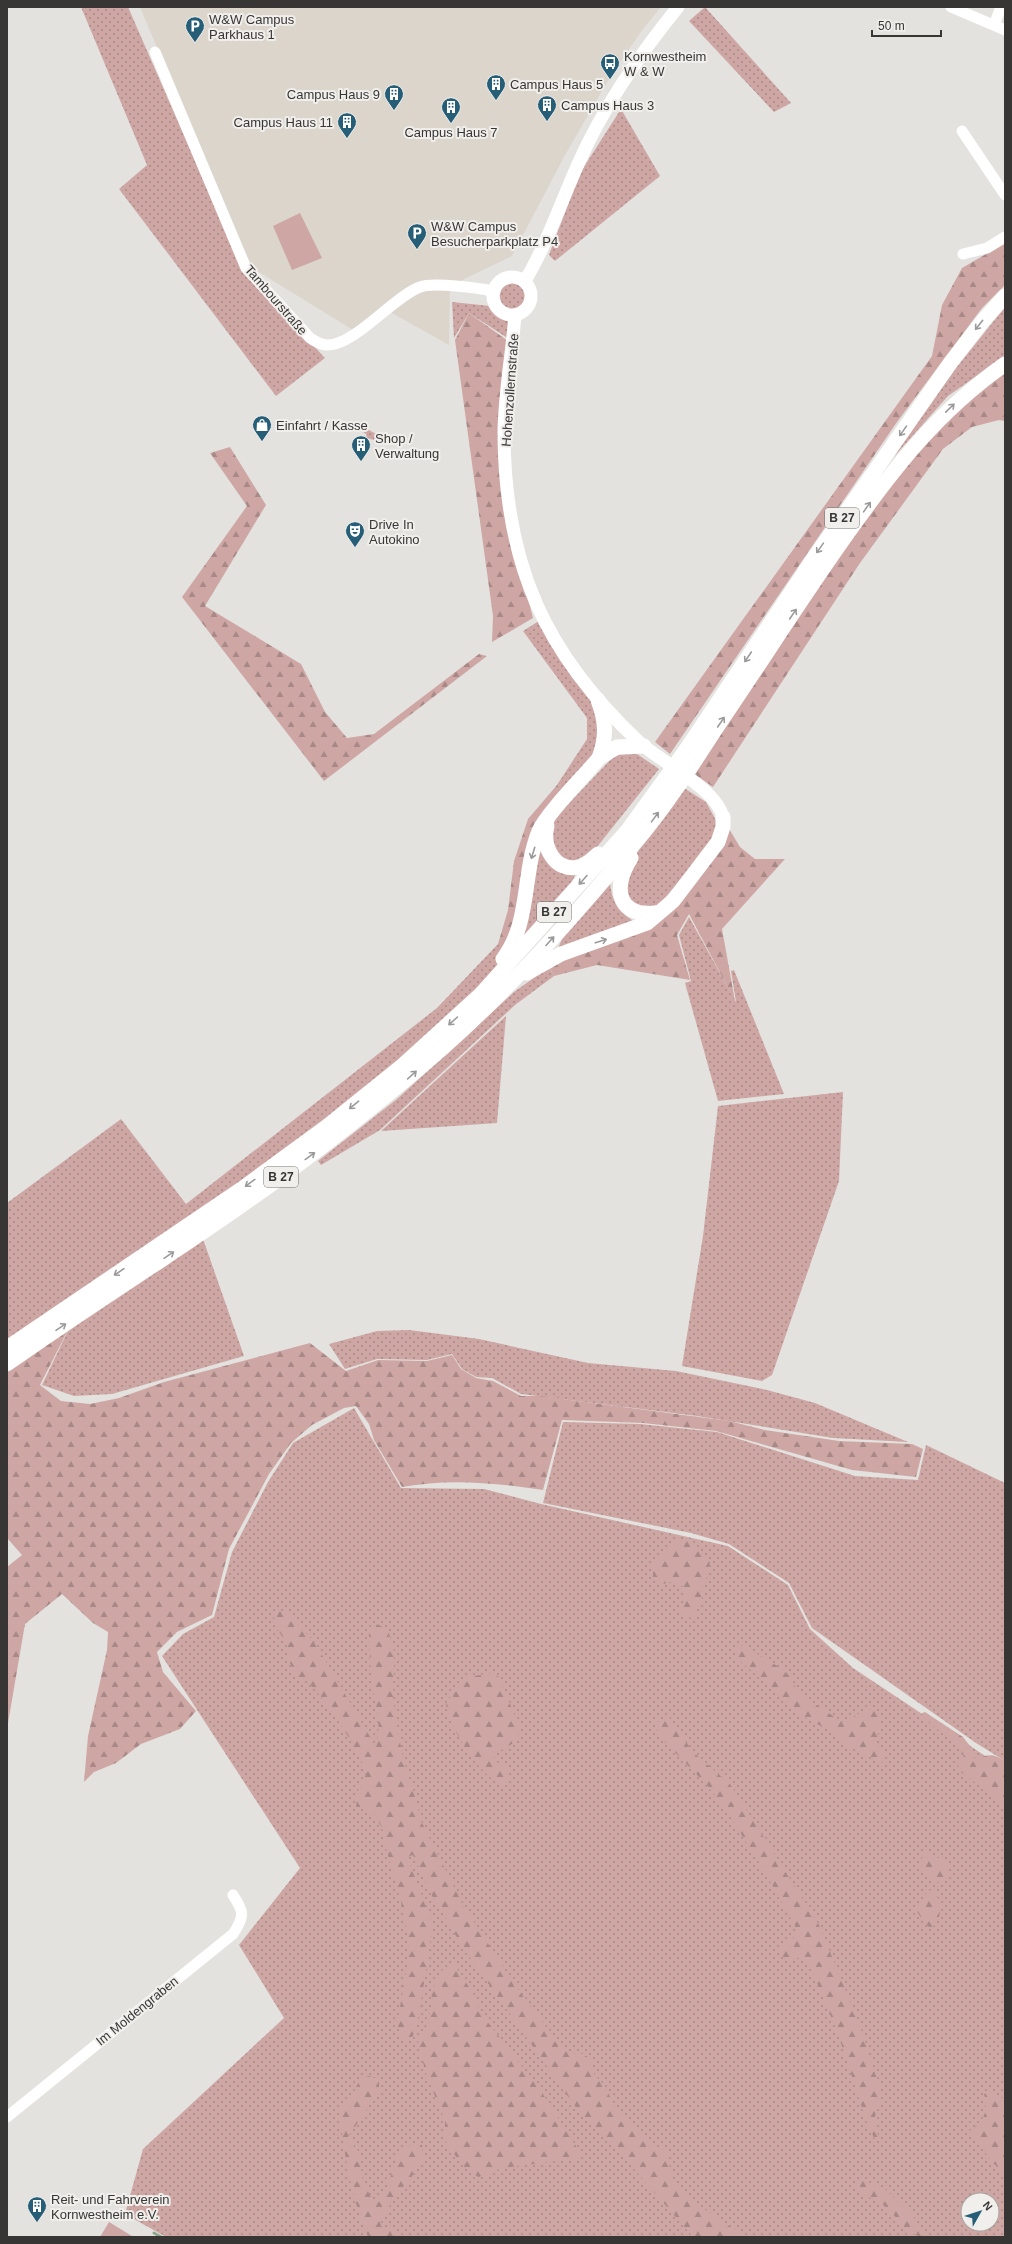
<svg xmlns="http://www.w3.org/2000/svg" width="1012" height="2244" viewBox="0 0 1012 2244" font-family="Arial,sans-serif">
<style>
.built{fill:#dbd5cc}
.grass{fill:url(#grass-dots);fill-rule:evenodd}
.forest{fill:url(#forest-firs)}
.park{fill:#cea7a5}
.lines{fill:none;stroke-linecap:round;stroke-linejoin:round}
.stream{stroke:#8ca789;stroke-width:3}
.minor{stroke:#fff;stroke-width:11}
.major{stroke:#fff;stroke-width:13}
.highway{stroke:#fff;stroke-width:15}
.oneway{stroke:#9b9a9a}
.labels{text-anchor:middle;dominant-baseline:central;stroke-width:4;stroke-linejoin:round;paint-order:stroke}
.shield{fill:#f1efec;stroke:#6f6e6c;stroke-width:1}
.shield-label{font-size:12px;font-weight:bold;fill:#373635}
.poi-label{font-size:13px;fill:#373635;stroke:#f1efec;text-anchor:start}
.street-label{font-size:13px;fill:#373635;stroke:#f1efec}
</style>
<defs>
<pattern id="grass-dots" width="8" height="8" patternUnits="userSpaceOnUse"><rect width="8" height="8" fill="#cea7a5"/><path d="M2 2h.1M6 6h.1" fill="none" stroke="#a88987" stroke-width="1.8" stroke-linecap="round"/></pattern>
<pattern id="forest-firs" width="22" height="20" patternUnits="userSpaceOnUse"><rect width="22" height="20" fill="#cea7a5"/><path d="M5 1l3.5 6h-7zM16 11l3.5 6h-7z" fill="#a88987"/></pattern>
</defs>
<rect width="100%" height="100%" fill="#e4e2df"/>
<!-- built -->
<path class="built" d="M140,7H661L643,29L610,77L564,157L512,256L450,286L449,345L390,312L361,335L249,266Z"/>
<!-- grass -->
<path class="grass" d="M81,7H128L243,271L325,358L276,396L119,189L147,165Z
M705,7L791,103L774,112L689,21Z
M621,109L660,176L555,261L549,255L580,173Z
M500 296a13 13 0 1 1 26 0a13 13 0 1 1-26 0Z
M452,302L490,306L510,323L509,339L469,313L454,338Z
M1005,307V356L948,396L883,469L956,368Z
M365,428L382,437L380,442L367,438L366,434L363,432Z
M542,619L598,700L606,731L574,788L557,785L587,739V718L523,631Z
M637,754L659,769L593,852L571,862L555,854L549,837L556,817L615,755Z
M684,788L706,802L718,824L711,844L658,906L641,910L625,895V874L642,844Z
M539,850C549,867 555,873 576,873L568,891L517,948Z
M610,882C612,903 618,912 637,923L557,951L564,934Z
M689,917L736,1002L731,971L734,970L784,1094L718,1101L685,983L691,981L679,935Z
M498,944H512L495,971L403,1065L7,1348V1203L121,1119L186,1204L437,1008Z
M549,967L554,976L515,1005L380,1130L321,1165L318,1161L397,1099L514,992Z
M506,1016L497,1123L381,1131Z
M843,1092L839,1181L772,1375L762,1381L682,1366L703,1236L718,1106Z
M203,1239L244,1356L112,1394L74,1396L42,1385L73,1320L163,1268Z
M409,1330L479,1339L588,1363L676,1371L767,1390L815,1403L908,1442L833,1438L697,1416L521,1394L492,1378L476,1377L462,1369L452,1354L427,1360L377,1359L345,1369L329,1344L377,1331Z
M354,1408L401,1488L484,1489L541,1504L728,1546L788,1585L810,1629L853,1668L1005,1769V2237H166L125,2214L143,2149L284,2018L239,1945L300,1868L162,1656L183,1634L214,1617L232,1552L268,1482L293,1443ZM968,2200H992V2224H968Z
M563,1422L640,1424L717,1432L855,1476L918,1480L926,1445L1005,1483V1761L976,1743L812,1628L789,1583L729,1544L691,1533L543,1503Z"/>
<!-- forest -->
<path class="forest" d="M1005,243V285L982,308L897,422L670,754L655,742L932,356L942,305L962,268Z
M469,313L508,341L503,501L533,618L492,642L493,616L455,340Z
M1005,372V421L999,420L972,427L943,449L860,563L713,787L693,773L865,517L930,435L957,409Z
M230,447L266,505L205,606L301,664L325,712L347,738L374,734L479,654L487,656L324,781L182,597L247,506L210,453Z
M557,785L574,788L549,817L512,944H498L508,910L514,861L528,819Z
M728,827L740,847L755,859H785L722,929L735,1001L689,914L677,935L690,980L597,965L554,976L549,967L572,956L640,933Z
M73,1320L40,1385L61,1401L90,1404L119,1398L164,1382L310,1343L346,1371L378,1360L427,1361L452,1355L461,1369L476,1378L493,1381L521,1396H540L729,1421L765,1430L839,1441L912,1444L923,1449L916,1477L852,1470L716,1431L643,1423L562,1420L543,1490C495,1483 450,1478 402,1487L374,1440L369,1424L356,1406L344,1408L312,1425L291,1443L269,1474L229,1549L212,1615L177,1632L157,1652L163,1672L196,1711L180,1729L141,1744L116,1763L94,1772L84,1782L88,1736L107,1650L108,1632L93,1623L62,1594L25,1624L7,1729V1567L22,1555L7,1538V1364Z
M674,1539L693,1542L710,1562L701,1601L694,1617L686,1618L679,1612L684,1602L685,1588L674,1581L663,1584L653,1577V1565Z
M275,1608L288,1614L315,1643L376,1747C382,1725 376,1706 372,1685C370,1668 370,1651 369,1634L377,1624L388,1630L394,1651L393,1701L403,1759L417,1803L420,1819L462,1903L514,1984L558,2043L568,2053L583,2054L592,2060L594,2074L603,2084L613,2102L648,2141L668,2153C669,2159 669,2168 671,2174C680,2195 720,2221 739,2232V2237H693L622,2155L577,2109L464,1949L431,1894L413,1855L407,1857L433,1924L419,2015L413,2036L405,2045L397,2024L410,1950L402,1906L386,1848L382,1827L372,1812L356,1807L358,1791L367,1772C351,1739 332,1707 307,1681L298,1680L288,1659L287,1644L274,1624Z
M743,1645L782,1669L790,1676L798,1693L844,1723L864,1710L873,1709L880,1715V1727L876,1742L885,1757L884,1762L878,1763L872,1758L848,1746L836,1734L804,1717L737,1658L735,1649Z
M493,1673L499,1677L520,1729L517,1741L498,1752L494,1757L498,1763L508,1768L510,1779L505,1786C481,1779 449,1728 446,1703L467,1677Z
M925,1712L963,1737L970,1746L975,1760C988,1754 993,1753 1005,1761V1805L961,1772L958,1766L964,1755L958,1746L924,1718L922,1713Z
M669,1717L693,1752L730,1784L819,1925L859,2023L882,2095L875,2116L878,2135L877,2143L868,2126L837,2031L808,1961L798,1958L786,1961L777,1948L794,1938L796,1928L765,1872L724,1807L706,1784L658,1735L657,1722Z
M924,1852L945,1861L948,1869L947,1878L940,1883L929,1878L920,1864Z
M931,1890L936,1892C940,1905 944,1917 931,1928L926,1925L916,1910L927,1892Z
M453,1963L473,1993L483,2016L539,2088L579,2151L581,2158L501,2168L490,2174L478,2177L462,2165L445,2141V2121L426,2074L418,2042L431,2011L432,1989L441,1971Z
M369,2076L379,2080V2091L348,2137L360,2154L362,2178L373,2202L386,2191L398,2154L412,2144L422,2145L423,2158L411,2178L395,2196L387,2210L379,2219L381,2226L395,2230L405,2237H368C351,2198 344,2153 339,2111L352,2096L360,2079Z
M993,2092L1001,2098L1005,2097V2174L993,2163L969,2131C984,2122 989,2111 984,2094Z
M863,2181L885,2189L911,2213L926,2237C906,2237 898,2216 883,2205C874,2198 863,2196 854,2188L856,2184Z"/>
<!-- park -->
<path class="park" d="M300,213L322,258L292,270L273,226Z
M109,2222L132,2236V2237H100Z"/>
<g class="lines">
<!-- stream -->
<path class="stream" d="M154,2233L161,2237"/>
<!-- minor -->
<path class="minor" d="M951,7L1005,30
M994,25L1001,7
M155,52L246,268L310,338C315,341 320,345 327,345C354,346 393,297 420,287C433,282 478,288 493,291
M962,131L1005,195
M963,254L987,248L1005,237
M7,2117L233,1934C245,1916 244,1912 233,1895"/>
<!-- major -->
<path class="major" d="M493 296a19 19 0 1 1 38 0a19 19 0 1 1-38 0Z
M525,281C547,244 561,202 579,162C604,106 639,55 678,7
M515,315C512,355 504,395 504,435C505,565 545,654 639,742C662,763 716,788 723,817"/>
<!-- highway -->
<path class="highway" d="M599,758L617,747L644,746
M547,826C542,846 554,873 580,867C587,865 592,859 598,854
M631,858C611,888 618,920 660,912
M503,959C531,922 522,873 539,831C547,813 585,775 599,758C607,737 606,721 598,700
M527,973L561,954L647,923L673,901L718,842L723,827V817
M7,1348L243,1188L326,1127L403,1065L481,994L628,830L688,747L816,555L951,362L982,322L1005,296
M7,1364C83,1310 162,1261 239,1207C296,1168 351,1125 404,1081C490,1011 564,929 634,844C665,808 691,767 717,727C760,664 801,599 845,537C893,469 937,412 1005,364"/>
</g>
<!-- one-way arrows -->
<defs><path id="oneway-shaft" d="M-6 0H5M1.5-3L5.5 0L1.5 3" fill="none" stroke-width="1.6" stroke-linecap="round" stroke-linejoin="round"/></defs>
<g class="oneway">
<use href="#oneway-shaft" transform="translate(979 325) rotate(128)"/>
<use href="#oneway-shaft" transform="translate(950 408) rotate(-44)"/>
<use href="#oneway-shaft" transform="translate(903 431) rotate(125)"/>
<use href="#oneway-shaft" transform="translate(867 507) rotate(-55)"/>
<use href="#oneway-shaft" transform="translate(820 548) rotate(125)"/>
<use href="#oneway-shaft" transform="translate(793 614) rotate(-56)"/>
<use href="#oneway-shaft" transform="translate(748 657) rotate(124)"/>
<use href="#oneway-shaft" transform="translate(721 722) rotate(-56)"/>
<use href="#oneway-shaft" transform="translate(655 817) rotate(-54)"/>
<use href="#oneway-shaft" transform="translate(533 853) rotate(107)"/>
<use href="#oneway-shaft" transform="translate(583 880) rotate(132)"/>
<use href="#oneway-shaft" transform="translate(550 941) rotate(-48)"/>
<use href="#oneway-shaft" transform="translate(601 941) rotate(-18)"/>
<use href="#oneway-shaft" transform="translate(453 1021) rotate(138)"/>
<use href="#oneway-shaft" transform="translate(412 1075) rotate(-42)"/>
<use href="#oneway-shaft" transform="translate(354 1105) rotate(141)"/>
<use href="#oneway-shaft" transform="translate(310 1156) rotate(-36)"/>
<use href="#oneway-shaft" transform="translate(250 1183) rotate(144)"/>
<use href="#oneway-shaft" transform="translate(169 1255) rotate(-34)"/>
<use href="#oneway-shaft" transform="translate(119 1272) rotate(146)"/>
<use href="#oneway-shaft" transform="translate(61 1327) rotate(-34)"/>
</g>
<!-- icons -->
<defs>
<symbol id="parking-pin" viewBox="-11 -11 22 30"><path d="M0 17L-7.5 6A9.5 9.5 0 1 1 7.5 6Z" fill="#265e78" stroke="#f1efec"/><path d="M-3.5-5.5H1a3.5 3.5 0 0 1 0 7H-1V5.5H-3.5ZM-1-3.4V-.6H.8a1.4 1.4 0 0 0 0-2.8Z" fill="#fff"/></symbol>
<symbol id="bus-pin" viewBox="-11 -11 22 30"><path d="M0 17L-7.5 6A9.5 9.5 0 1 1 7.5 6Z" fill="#265e78" stroke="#f1efec"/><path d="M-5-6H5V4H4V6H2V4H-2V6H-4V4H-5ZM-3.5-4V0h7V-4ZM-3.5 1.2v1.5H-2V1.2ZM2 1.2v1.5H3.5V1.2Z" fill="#fff"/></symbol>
<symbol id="building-pin" viewBox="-11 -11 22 30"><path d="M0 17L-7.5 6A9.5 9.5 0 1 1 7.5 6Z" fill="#265e78" stroke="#f1efec"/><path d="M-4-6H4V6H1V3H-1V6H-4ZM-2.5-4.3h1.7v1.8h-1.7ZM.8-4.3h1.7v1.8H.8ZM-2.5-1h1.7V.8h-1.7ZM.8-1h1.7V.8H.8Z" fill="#fff"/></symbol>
<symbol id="shop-pin" viewBox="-11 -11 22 30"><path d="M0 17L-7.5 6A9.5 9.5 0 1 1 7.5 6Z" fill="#265e78" stroke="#f1efec"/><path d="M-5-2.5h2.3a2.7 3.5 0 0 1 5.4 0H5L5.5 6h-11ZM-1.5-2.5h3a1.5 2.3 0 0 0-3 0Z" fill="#fff"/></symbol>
<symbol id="theatre-pin" viewBox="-11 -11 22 30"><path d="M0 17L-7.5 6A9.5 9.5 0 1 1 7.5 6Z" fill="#265e78" stroke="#f1efec"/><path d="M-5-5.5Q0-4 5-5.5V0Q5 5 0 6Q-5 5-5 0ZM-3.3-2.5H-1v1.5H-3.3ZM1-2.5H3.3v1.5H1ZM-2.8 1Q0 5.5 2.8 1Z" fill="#fff"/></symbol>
</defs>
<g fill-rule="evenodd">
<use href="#parking-pin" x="184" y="15" width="22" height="30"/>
<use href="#bus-pin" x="599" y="52" width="22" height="30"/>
<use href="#building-pin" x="485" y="73" width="22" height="30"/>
<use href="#building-pin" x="383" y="83" width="22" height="30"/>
<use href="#building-pin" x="536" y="94" width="22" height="30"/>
<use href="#building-pin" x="440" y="96" width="22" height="30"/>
<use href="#building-pin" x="336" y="111" width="22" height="30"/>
<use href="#parking-pin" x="406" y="222" width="22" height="30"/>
<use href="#shop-pin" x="251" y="414" width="22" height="30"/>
<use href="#building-pin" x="350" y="434" width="22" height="30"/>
<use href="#theatre-pin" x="344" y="520" width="22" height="30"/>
<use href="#building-pin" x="26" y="2195" width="22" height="30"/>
</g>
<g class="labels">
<!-- shield labels -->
<g class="shield">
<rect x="825" y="508" width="34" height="20" rx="3"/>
<rect x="537" y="902" width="34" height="20" rx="3"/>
<rect x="264" y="1167" width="34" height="20" rx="3"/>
</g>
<g class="shield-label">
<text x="842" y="518">B 27</text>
<text x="554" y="912">B 27</text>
<text x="281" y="1177">B 27</text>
</g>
<!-- poi labels -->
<g class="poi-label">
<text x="209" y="19">W&amp;W Campus<tspan x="209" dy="15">Parkhaus 1</tspan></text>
<text x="624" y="56">Kornwestheim<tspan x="624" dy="15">W &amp; W</tspan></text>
<text x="510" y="84">Campus Haus 5</text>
<text x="380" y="94" text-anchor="end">Campus Haus 9</text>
<text x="561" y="105">Campus Haus 3</text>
<text x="333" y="122" text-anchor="end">Campus Haus 11</text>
<text x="451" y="132" text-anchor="middle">Campus Haus 7</text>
<text x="431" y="226">W&amp;W Campus<tspan x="431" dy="15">Besucherparkplatz P4</tspan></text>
<text x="276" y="425">Einfahrt / Kasse</text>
<text x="375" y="438">Shop /<tspan x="375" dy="15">Verwaltung</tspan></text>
<text x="369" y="524">Drive In<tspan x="369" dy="15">Autokino</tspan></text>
<text x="51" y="2199">Reit- und Fahrverein<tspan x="51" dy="15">Kornwestheim e.V.</tspan></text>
</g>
<!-- street labels -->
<g class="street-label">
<text transform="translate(276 300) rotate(49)">Tambourstraße</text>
<text transform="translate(510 390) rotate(-86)">Hohenzollernstraße</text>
<text transform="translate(137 2011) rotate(-39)">Im Moldengraben</text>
</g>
</g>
<!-- border -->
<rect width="1012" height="2244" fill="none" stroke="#373635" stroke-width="16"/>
<!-- north arrow -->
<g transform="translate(980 2212) rotate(51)"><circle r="19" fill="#f1efec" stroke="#a7a5a3"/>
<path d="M0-3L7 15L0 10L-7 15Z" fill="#265e78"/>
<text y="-6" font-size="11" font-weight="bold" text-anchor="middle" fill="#373635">N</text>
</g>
<!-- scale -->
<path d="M872 30v6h69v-6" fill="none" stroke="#373635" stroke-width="2"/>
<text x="878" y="30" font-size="12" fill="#373635" stroke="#f1efec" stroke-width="3" paint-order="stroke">50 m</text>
</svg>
